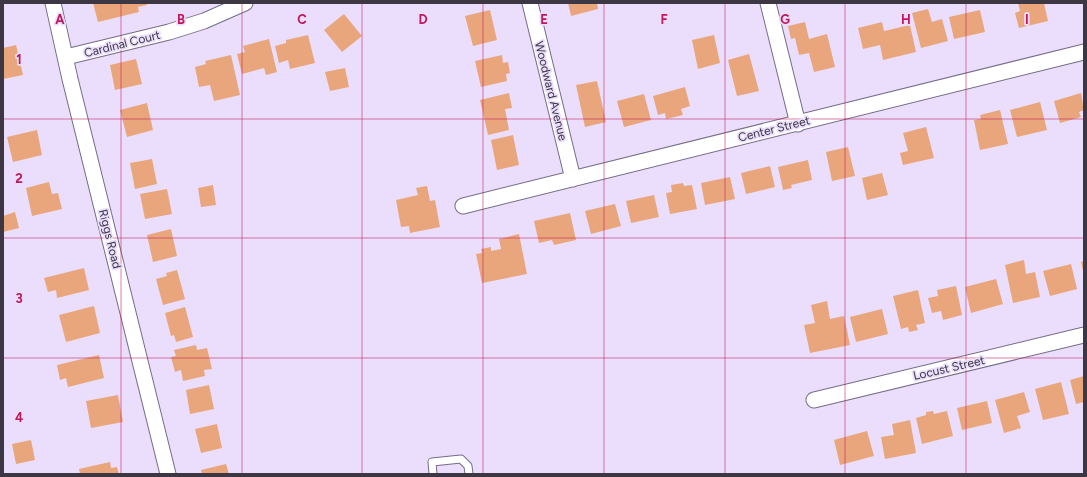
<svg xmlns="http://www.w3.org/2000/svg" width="1087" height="477" viewBox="0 0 1087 477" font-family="Figtree,sans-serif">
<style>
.building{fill:#e9a67c}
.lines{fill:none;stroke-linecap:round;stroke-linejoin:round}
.lane-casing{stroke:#776c86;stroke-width:9}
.street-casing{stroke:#776c86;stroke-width:17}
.lane{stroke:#fff;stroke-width:7}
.street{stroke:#fff;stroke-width:15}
.grid{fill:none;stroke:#c2185b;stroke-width:1;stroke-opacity:0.55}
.labels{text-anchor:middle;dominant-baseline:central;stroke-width:3.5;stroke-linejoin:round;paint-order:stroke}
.street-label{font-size:12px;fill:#3c3743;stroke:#eadefc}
.grid-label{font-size:13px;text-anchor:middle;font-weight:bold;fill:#c2185b;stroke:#eadefc;stroke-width:3.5;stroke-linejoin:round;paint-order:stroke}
</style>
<rect width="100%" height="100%" fill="#eadefc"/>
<!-- building -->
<path class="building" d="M93,3H147V5L138,7L139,12L98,22Z
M568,3H597L598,9L571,16Z
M1018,3H1044L1048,21L1019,28L1015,13L1020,11Z
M928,9L932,22L942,19L948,41L921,48L912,13Z
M490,10L497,40L473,46L465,16Z
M980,10L985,32L954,39L949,17Z
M344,14L362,36L342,52L324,30Z
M805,22L809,39L827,34L835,67L814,72L809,53L799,55L795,38L791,39L788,26Z
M882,22L884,31L910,25L916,52L883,60L880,45L863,49L858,28Z
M308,35L315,63L290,69L288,60L279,63L275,46L286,43V40Z
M714,35L720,63L698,69L692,40Z
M269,39L277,72L266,75L264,68L242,74L237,54L245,52L243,46Z
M16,45L23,75L3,79V48Z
M749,54L759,91L737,96L728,60Z
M231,55L240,95L214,101L210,85L199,87L195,67L206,64L205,61Z
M502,55L503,63L508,62L510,73L506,74L507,81L481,87L475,61Z
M136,59L142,84L115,90L110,65Z
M345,68L349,87L330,91L325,72Z
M597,81L606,122L585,127L576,85Z
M685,87L690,106L681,109L683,115L666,119L665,113L658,115L653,96Z
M509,93L512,108L505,109L509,130L488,135L480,100Z
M1081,93L1084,110L1079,112L1081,117L1060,123L1054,101Z
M644,94L651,120L624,127L617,101Z
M1040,102L1047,130L1017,137L1010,110Z
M147,103L153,130L127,137L120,110Z
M1000,110L1008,144L980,150L974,120L981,119L980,115Z
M926,127L934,158L903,165L900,153L908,151L903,133Z
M37,130L42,155L13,162L7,137Z
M513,135L519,165L497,170L491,140Z
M848,147L855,176L832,181L826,152Z
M152,159L157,184L135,189L130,163Z
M808,160L812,180L791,185L792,188L783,190L778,167Z
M770,166L775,187L746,194L741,173Z
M882,173L888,195L867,200L862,178Z
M730,177L735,199L705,205L701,183Z
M49,182L52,194L58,193L62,209L32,216L26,188Z
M683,183L684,186L692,185L697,209L670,214L666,193L672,192L671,185Z
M213,185L216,205L201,207L198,188Z
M427,186L430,201L435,200L440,227L410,233L409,226L401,227L396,200L418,195L416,188Z
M167,189L172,214L145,219L140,194Z
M654,195L659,217L631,223L626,201Z
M615,204L621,226L591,234L585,211Z
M15,212L19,228L3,232V216Z
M570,213L576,240L554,245L552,240L539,243L534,221Z
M171,229L177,256L153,262L147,235Z
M519,234L527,274L482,283L476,254L482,253L481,249L491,247V251L501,249L499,239Z
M1024,260L1026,274L1035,272L1040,297L1013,303L1005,265Z
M1084,261V271H1083L1081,262Z
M1071,264L1077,289L1050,296L1043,271Z
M84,268L89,290L57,298L56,290L48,292L44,278Z
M177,270L185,299L163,305L156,279L167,276L166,273Z
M996,279L1003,304L971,313L965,287Z
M956,286L962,315L943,320L941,311L932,313L928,298L938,296L937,290Z
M918,290L925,323L916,325L918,330L909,332L908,327L901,329L893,296Z
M827,301L830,319L844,316L850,345L810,353L804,325L815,323L811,305Z
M94,306L100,333L66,342L59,315Z
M185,307L193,337L176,342L174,335L171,336L165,313Z
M882,309L888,334L856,342L850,317Z
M196,345L197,350L207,348L212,369L204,370L205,376L183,381L181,370L175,372L171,357L176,356L174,350Z
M99,355L104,378L68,387L66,378L60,380L57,365Z
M1084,376V402L1076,404L1070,380Z
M1061,382L1069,414L1043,420L1035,389Z
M209,385L214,409L190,414L186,390Z
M1024,392L1030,412L1017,416L1021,428L1004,433L995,400Z
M118,395L123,422L91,428L86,401Z
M987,401L992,423L962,430L957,408Z
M933,411L934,414L947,411L953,436L922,444L916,418L926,415V412Z
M910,420L916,453L885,459L881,437L894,435L892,424Z
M217,424L222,448L201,453L195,429Z
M867,431L874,456L840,465L834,440Z
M31,440L35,460L16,464L12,444Z
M110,462L111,468L117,467L119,474H80L79,469Z
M226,464L229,474H202L201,470Z"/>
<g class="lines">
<defs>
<path id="lane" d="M433,474L432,462L461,459L468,466L469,474"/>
<path id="street" d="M53,3L70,79L168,474
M530,3L573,179
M768,3L798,124
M66,57L169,32L204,21L245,3
M463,206L1084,52
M814,400L1084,335"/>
</defs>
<!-- lane casing -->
<use href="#lane" class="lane-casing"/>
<!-- street casing -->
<use href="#street" class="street-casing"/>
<!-- lane -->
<use href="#lane" class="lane"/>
<!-- street -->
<use href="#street" class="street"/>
</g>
<!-- grid -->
<path class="grid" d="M121,3V474M242,3V474M362,3V474M483,3V474M604,3V474M725,3V474M845,3V474M966,3V474M3,119H1084M3,238H1084M3,358H1084"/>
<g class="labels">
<!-- street labels -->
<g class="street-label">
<text transform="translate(122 44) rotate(-14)">Cardinal Court</text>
<text transform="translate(551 91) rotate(76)">Woodward Avenue</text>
<text transform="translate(774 129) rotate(-14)">Center Street</text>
<text transform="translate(110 239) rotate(76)">Riggs Road</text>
<text transform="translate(949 368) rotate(-13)">Locust Street</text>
</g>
</g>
<g class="grid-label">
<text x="60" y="24">A</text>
<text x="181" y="24">B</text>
<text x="302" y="24">C</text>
<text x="423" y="24">D</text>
<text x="544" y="24">E</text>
<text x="664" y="24">F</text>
<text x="785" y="24">G</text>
<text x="906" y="24">H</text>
<text x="1027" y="24">I</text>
<text x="19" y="64">1</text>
<text x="19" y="183">2</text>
<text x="19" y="303">3</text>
<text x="19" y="422">4</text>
</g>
<!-- border -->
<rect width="1087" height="477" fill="none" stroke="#3c3743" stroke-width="8"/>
</svg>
